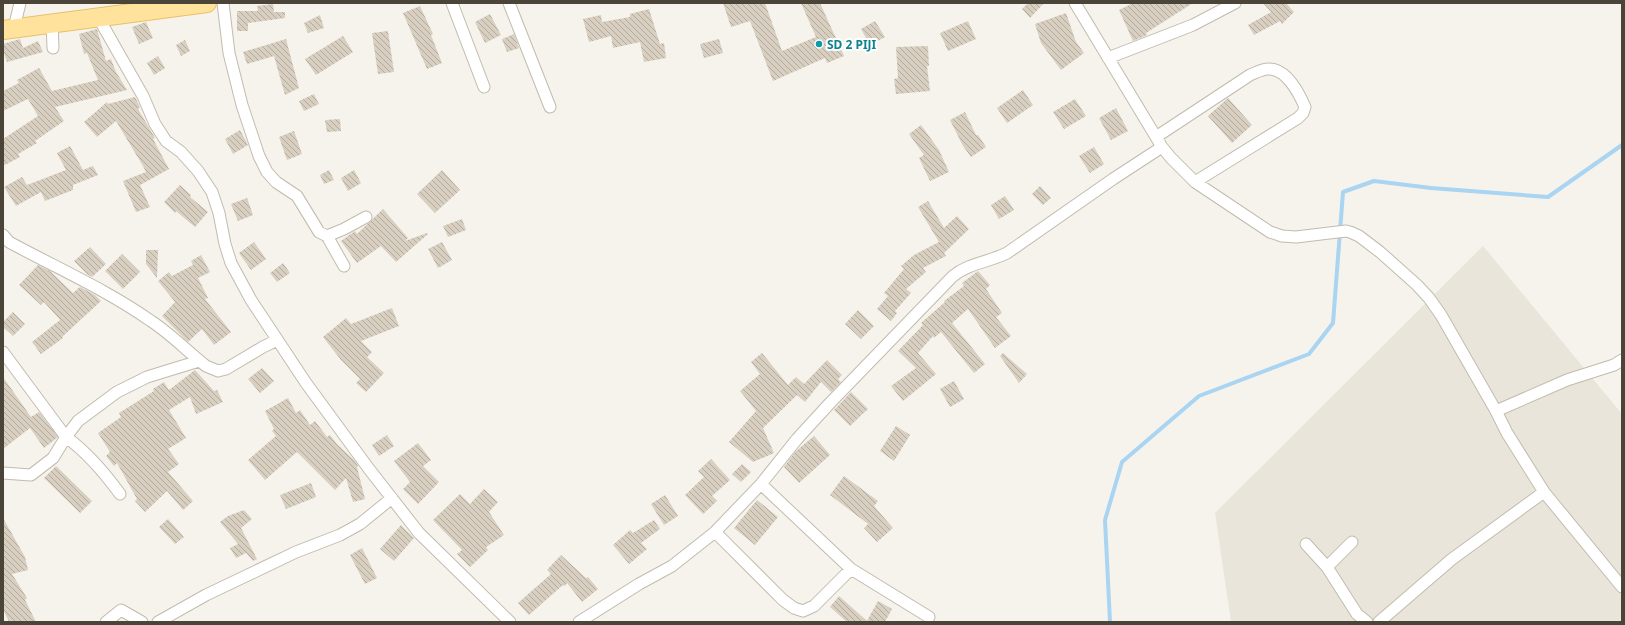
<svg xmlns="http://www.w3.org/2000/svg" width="1625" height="625" viewBox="0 0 1625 625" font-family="'Noto Sans',sans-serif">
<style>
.residential{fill:#eae5da}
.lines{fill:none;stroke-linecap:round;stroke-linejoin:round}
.stream{stroke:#a9d4f2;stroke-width:4}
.building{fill:url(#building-back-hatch)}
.minor-casing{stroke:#c2bbae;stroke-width:13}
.primary-casing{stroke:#e6c16a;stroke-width:20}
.minor{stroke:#fff;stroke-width:11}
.primary{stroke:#ffe39c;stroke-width:18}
.culture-dot{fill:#0f9aa8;stroke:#fff;stroke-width:1.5}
.labels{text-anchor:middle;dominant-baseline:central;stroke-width:4;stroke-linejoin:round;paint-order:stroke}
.culture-label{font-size:12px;font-weight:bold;fill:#0d838f;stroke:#fff;text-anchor:start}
</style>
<defs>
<pattern id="building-back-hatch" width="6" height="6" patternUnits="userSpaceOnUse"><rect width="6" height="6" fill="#d8cfc1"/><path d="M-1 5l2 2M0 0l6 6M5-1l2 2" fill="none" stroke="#b1aa9e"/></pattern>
</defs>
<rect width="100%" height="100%" fill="#f6f3ec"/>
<!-- residential -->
<path class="residential" d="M1483,246L1622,414V622H1231L1215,513Z"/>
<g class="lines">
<!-- stream -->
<path class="stream" d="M1110,622L1105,520L1122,462L1199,396L1309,354L1333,323L1343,192L1374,181L1431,188L1548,197L1622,145"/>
</g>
<!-- building -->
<path class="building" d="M723,3H765L782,51L816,37L801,3H820L844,56L827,63L825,58L773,81L750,21L731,27Z
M1028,3H1044L1030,18L1022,9Z
M1133,3H1193L1146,33L1147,35L1133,41L1119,10Z
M1263,3H1286L1294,12L1282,24L1280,21L1254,35L1248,25L1271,12Z
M273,4L274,12H285V18L248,23V31H237V11H258L257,6Z
M420,6L433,34L431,35L442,63L427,69L403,13Z
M649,9L660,44L664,43L666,58L644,62L640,42L613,48L611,36L589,42L583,19L601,15L602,22L630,17V14Z
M1066,13L1076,42L1084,53L1061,70L1041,43L1035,24Z
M490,14L501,35L485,43L475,22Z
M320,15L324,28L308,33L304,23Z
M875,21L885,37L870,45L861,29Z
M968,21L976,39L948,51L940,33Z
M146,22L153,38L139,44L132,27Z
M97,29L106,61L111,59L116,72L127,90L55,107L64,121L35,141L37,143L18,154L20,157L3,166V139L38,116L28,99L3,111V91L19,83L17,80L39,68L52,91L98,80L87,53L84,54L79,34Z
M388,31L394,72L378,74L372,33Z
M514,34L519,48L507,52L502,39Z
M343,36L353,52L316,75L305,59Z
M20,39L23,48L38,41L43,52L7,62L3,50V44Z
M286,39L299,88L285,95L274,56L247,64L243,52Z
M719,39L723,53L704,58L700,44Z
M185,40L190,51L181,56L176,45Z
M928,46L929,66H927L930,91L896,94L894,79L898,78L896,47Z
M158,56L165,68L154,75L147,63Z
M1023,90L1033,105L1007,123L997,108Z
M314,94L319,104L304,111L299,101Z
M135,97L140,107L138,109L155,138L153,139L169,169L140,185L150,207L136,212L123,181L146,172L143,166L116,121L97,137L84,122L107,102L108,104Z
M1228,98L1252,125L1232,143L1208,116Z
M1075,99L1086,116L1064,129L1053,112Z
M1116,108L1128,131L1111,140L1099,118Z
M965,112L976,135H978L986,147L971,157L963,146L950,120Z
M340,119L341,131L327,132L325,120Z
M921,125L939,150L949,172L930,181L919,158L924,155L909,134Z
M240,130L248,145L233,154L225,139Z
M294,131L302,154L287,160L279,137Z
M70,146L83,170L93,166L98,175L73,185V190L45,201L41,192L16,206L4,187L22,177L27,185L66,170L57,153Z
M1094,147L1104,164L1090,173L1079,156Z
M329,170L334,180L324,184L320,175Z
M354,170L361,183L348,191L341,178Z
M442,170L460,190L435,213L417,194Z
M180,185L191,195L190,197L208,212L195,227L176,211L175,213L164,202Z
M1040,186L1051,198L1043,205L1032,194Z
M1005,196L1014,210L999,219L991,205Z
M247,198L253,215L238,221L231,204Z
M928,201L944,228L957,216L969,229L944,253L946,256L923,268L926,272L906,289L911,293L895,311L897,313L891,321L877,309L888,296L884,293L904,269L901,266L914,255L939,242L918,207Z
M383,209L408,238L405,241L427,233L428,234L396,262L381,246L357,263L341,241L355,231L357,234Z
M462,219L466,230L448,237L443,226Z
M254,242L266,259L251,270L239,253Z
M442,242L452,260L438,268L428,249Z
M90,247L106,264L92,277L87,274L74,261Z
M146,250H158L157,278L146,264Z
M122,254L140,272L123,289L105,271Z
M201,255L210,272L198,278L208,298L205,299L231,332L214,345L202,329L188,342L162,316L175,302L158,281L169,272L172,276L193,265L191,261Z
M283,263L290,273L277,282L270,273Z
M38,265L50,271L73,293L80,287L95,295L101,301L62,337L63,338L41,354L32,342L60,320L44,302L41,305L19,285Z
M978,271L990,285L986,289L1002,313L996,317L1011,336L995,348L968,309L952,323L985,364L974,373L941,332L934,338L933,336L918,353L936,374L903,401L891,386L916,368L898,351L923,325L921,323L945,302L944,301L964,286L962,283Z
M392,308L399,326L361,341L372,352L367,357L384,373L366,392L356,383L360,379L341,360L323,337L346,318L351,324Z
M858,310L874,326L861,339L845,324Z
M13,312L25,324L13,336L3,327V322Z
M762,353L788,385L796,377L804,384L827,360L842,375L838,379L841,382L831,392L821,382L805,402L797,395L763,428L774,453L753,462L729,442L756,411L740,391L760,374L751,362Z
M1003,353L1027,374L1019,383L1000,356Z
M262,368L274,381L260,393L248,379Z
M195,370L214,391L217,390L223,402L196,414L190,397L169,410L186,438L168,449L179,464L168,472L193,501L183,510L167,491L145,512L135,501L137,499L117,463L114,466L106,456L110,452L98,433L121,417L119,413L154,391L153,389L164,382L169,390Z
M3,377L31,417L39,412L58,437L44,448L30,428L3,449Z
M954,381L964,399L950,407L940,389Z
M851,392L868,409L850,426L834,410Z
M288,398L296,413L300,410L310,425L315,421L327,437L330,435L337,444L354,460L358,466L357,467L365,499L353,502L346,478L335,490L297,452L265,480L248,460L276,436L272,431L274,429L265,411Z
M896,426L910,435L894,461L880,451Z
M387,435L394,446L379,456L372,445Z
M814,436L830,455L799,483L784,467L795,452Z
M418,443L431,460L423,466L439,482L418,504L403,489L410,482L394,461Z
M711,459L730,480L712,496L717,501L703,514L685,495L704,477L698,471Z
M742,464L751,472L741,482L732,474Z
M56,466L92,501L80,513L44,478Z
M844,476L878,501L874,506L893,528L877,542L864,528L868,524L830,495Z
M311,483L316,497L286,509L280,495Z
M484,489L498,502L489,512L504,535L486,547L488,550L470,567L457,554L462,550L433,520L460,494L470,504Z
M665,495L678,516L664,525L651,504Z
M757,500L778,517L755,545L734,528Z
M244,510L252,519L241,528L257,559L253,561L246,553L236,558L230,548L238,544L220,522L228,516Z
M3,518L25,557L28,570L12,574L27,598L25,600L36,622H9L3,609Z
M168,519L184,537L175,544L159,527Z
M654,520L660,529L641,543L647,549L629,564L613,545L630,530L633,533Z
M401,525L414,538L394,561L380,549Z
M362,548L377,578L365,584L350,555Z
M561,555L586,578L588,577L598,589L582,602L567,583L565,586L563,585L529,615L518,603L551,574L547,570Z
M839,596L867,621L878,601L892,609L885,622H847L830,607Z"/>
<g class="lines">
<defs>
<path id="minor" d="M223,3L229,53L242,105L259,156L267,172L276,182L297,196L319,232L327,236L344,266
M452,3L484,87
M509,3L550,107
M1075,3L1162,147L1171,158L1195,182L1270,232L1282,236L1296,237L1346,231L1350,232L1359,236L1380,252L1417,285L1429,298L1441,315L1496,411L1507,433L1544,492L1622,587
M98,17L143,96L155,124L166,141L181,152L198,171L212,192L219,213L225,244L231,263L251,300L306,383L369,469L419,533L510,622
M52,23L53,48
M14,28L20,3
M1108,58L1193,25L1235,3
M1156,137L1250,75C1255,73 1262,69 1268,69C1286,68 1299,93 1305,107L1303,113L1298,118L1195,182
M3,235L9,242C57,268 107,290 151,321C171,334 188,352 206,366L218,371L226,369L263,347L277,340
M327,236L344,229L366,217
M3,352L66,437L53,458L31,475L3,473
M1496,411L1567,380L1614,365L1622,360
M761,484L851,569L929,617
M120,494C104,472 88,453 66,437L78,421L117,392L147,377L199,361
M715,532L783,600L794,608L803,611L814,606L851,569
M1306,544L1327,567L1357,614L1367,622
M1327,567L1352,542
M106,622L121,610L142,622
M158,622L206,595L296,552L340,535L360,524L392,498
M579,622L639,584L672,566L715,532L761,484L797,439L830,403L953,276C969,263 989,262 1007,253L1113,179L1162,147
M1379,622L1452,559L1544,492"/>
<path id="primary" d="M3,30L207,3"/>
</defs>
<!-- minor casing -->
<use href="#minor" class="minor-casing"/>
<!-- primary casing -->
<use href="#primary" class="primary-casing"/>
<!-- minor -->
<use href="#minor" class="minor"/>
<!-- primary -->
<use href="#primary" class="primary"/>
</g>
<!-- markers -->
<circle class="culture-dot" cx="819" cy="44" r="4"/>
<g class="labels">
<!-- culture labels -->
<g class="culture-label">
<text x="827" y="44">SD 2 PIJI</text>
</g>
</g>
<!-- border -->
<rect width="1625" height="625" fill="none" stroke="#4b4439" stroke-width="8"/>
</svg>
